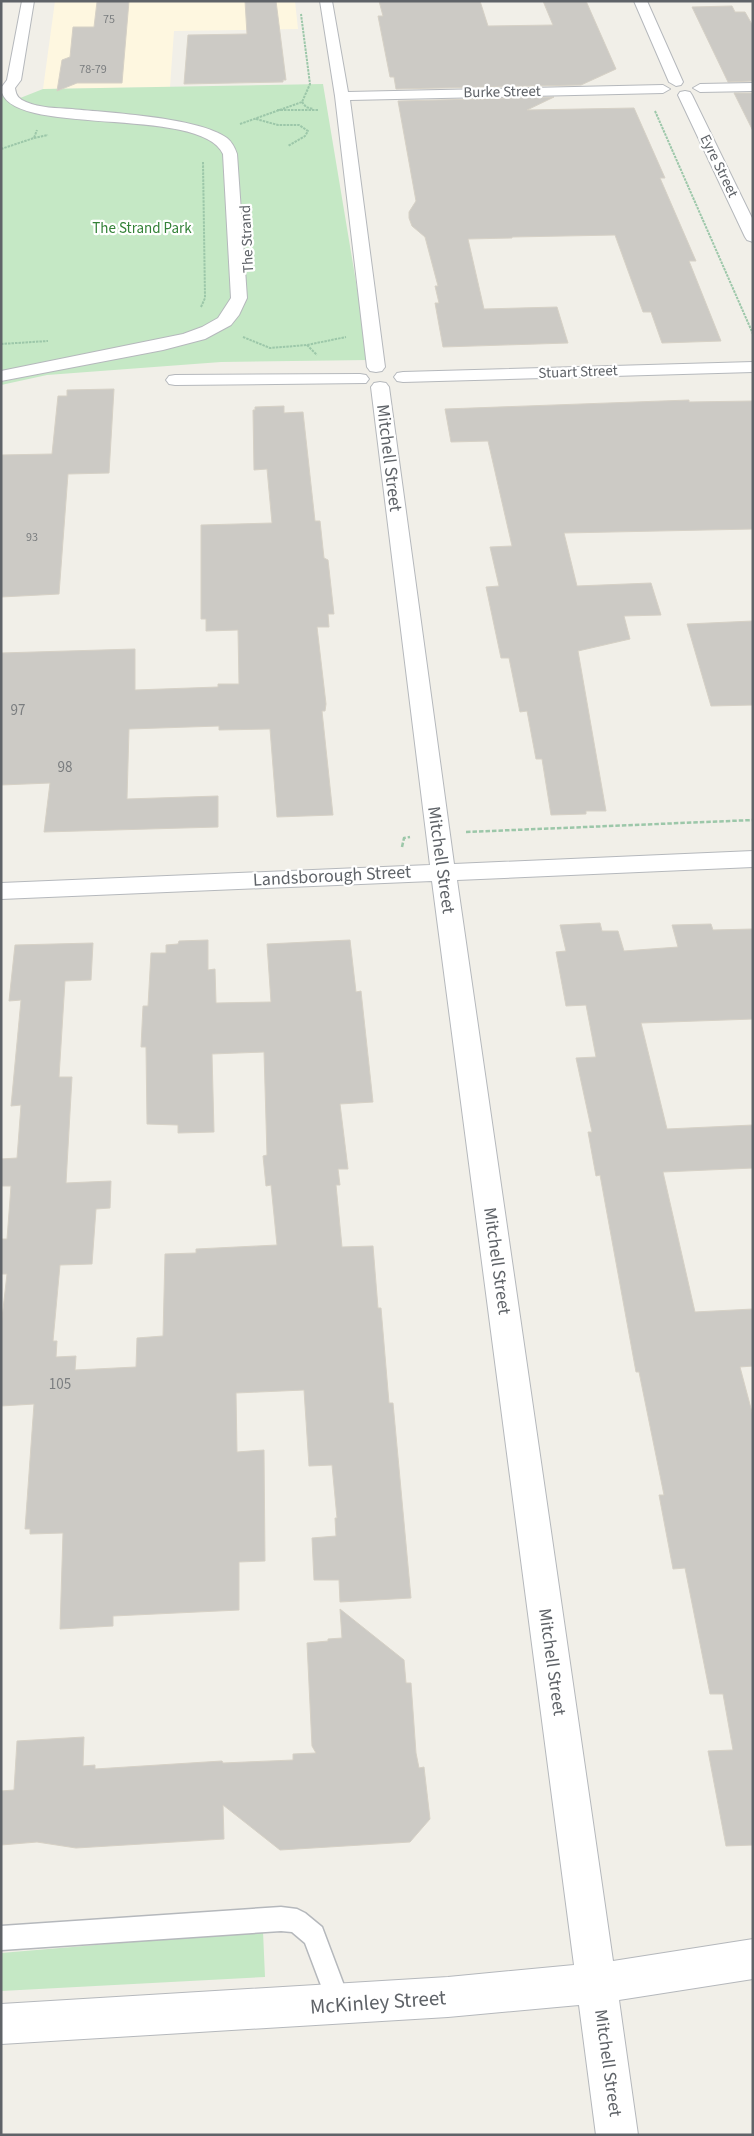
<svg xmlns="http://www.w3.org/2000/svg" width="754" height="2136" viewBox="0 0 754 2136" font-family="'Source Sans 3',sans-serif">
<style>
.commercial{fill:#fef7e0}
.green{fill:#c5e8c5}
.building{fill:#cccac5;stroke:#d6d1c6}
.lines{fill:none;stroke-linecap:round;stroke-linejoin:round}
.service-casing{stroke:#b5b8bc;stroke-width:3}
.minor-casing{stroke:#b5b8bc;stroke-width:2}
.path-far1{stroke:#9cc7a9;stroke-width:2;stroke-dasharray:2.5 1;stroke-linecap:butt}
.path{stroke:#9cc7a9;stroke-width:2.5;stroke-dasharray:4.5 2;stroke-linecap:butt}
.service{fill:#fff;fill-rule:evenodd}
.minor{fill:#fff;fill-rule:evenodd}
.labels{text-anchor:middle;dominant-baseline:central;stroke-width:4.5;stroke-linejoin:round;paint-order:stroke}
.far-number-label{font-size:12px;fill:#7a7d7f}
.far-street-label{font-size:15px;fill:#5f6368;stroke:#fff}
.far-park-label{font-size:15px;fill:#348238;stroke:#fff}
.number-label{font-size:15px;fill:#7a7d7f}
.street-label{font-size:18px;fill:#5f6368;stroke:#fff}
.near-street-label{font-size:21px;fill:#5f6368;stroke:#fff}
</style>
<rect width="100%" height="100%" fill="#f1efe8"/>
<!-- commercial -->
<path class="commercial" d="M55,1H295L298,29L174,31L170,87L43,89Z"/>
<!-- green -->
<path class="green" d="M323,84L369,360L221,362L47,375L1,385V382L23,377L1,376V95L10,102L43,89Z
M263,1931L265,1977L1,1991V1953Z"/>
<!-- building -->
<path class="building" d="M129,1L122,83H77L57,91L62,60L70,57L73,27H94L97,2Z
M245,1H276L286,80H283V82L184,84L188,35L247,34Z
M379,1H480L488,26L553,25L543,1H586L616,69L581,85L396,89L394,77H390L378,16H383Z
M732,6L735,12H745L753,26V81L728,82L692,7Z
M734,93H753V131Z
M554,97L527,110L634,108L665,178H660L696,261H689L721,341L662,343L651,312H643L615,235L512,237V238L468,239L484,309L557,307L568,343L443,347L435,303H439L435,286H438L425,237L412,226L409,218V212L416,201L398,101Z
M114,389L109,473L68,474L59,594L1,597V455L52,454L58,396H67V390Z
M689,400V402L753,401V529L564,533L577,586L651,583L661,615L624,616L630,639L578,651L606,811H586V814L551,815L542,759H536L527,711L520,712L509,658H501L486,587L499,586L490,547L512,546L488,441L451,442L445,409Z
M284,406V413L303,412L315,521H320L324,558L328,560L334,614H328L329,627H317L326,704L325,711H322L333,815L277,817L270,729L219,730V726L129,729L127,799L218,796V827L44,832L50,783L1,785V653L135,649V690L218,687V684H239L238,630L206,631V619H201V525L272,523L267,469L254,470L253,410H255V407Z
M753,621V705L711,706L687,624Z
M600,923L602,931H618L624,951L678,947L672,925L711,924L713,930L753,929V1019L641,1023L667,1129L753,1125V1168L663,1172L695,1312L753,1309V1366L740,1367L753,1416V1845L726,1846L708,1751L733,1750L723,1694H710L685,1568L673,1569L659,1495H664L639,1372H636L600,1175L596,1176L588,1132H592L576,1058L596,1057L586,1005L566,1006L556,952L566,951L560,925Z
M208,940V970L215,969L216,1003L271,1002L267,944L350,940L356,992L361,991L373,1102L340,1104L348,1169H338L340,1185H336L342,1247L373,1246L378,1308H381L389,1403H393L411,1598L340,1602L339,1580H314L312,1538L336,1536L335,1518H337L332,1465L309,1466L304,1390L236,1393L237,1452L264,1450L265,1561L239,1562V1610L113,1616V1626L60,1629L63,1533L30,1534V1529H25L34,1404L1,1406V1327L7,1274H1V1239H7L11,1186H1V1159L17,1158L21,1105L11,1106L21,1000L9,1001L15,945L93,943L91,980L65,981L59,1077H72L66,1183L111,1181L110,1208L96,1209L92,1264L60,1265L53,1341H57L56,1357L76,1356L75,1370L136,1367L137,1338L163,1336L165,1254L196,1253V1249L277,1245L271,1185L266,1186L263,1156L267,1155L264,1052L212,1054L214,1132L178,1133V1125L147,1124L146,1047H141L143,1006H148L151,953H166V945L178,944L179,941Z
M340,1609L404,1660L406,1683H411L416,1753L419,1768L424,1767L430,1819L410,1842L280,1850L223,1805L224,1839L76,1848L37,1842L1,1845V1791L14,1790L17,1741L84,1737L83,1766L95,1765V1769L222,1761L223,1763L293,1760V1754L316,1753L312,1746L307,1643L328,1641V1639L342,1638Z"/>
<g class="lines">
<defs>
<path id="service" d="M281,1907L297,1909L305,1913L322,1927L351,2004L347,2012L339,2016L331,2012L305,1943L292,1932L281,1931L1,1950V1926Z"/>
<path id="minor" d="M22,1H34L21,80L15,88C16,96 19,99 26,102C40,108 57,108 72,109C109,113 198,117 227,138C232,142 235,148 237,154L247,298L239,315L231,325L205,339L163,350L1,381V371L183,334L202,327L218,318L231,298L223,154C201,104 4,139 1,88L7,80Z
M320,1H332L348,92L663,85L670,89L663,93L350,100L385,367L382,371L376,372L370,371L367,367L335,96Z
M634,1H647L683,82L681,85L676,86L669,82Z
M753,83V91L700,92L693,88L700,84Z
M685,91L690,92L692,95L753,220V242L747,240L745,237L678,95L680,92Z
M753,362V372L403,382L397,381L394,377L397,373L403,372Z
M360,374L366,375L369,379L366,383L175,385L169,384L166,380L169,376L175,375Z
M380,382L386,383L389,387L454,864L753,851V867L457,880L613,1961L753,1939V1979L619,2000L638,2135H596L579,2005L448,2017L1,2044V2004L448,1977L574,1965L432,881L1,899V883L430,865L371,387L374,383Z"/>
</defs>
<!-- service casing -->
<use href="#service" class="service-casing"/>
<!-- minor casing -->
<use href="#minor" class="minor-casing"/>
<!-- path-far1 -->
<path class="path-far1" d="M302,102L306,107L313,109
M277,110H318
M655,111L753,334
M256,119L278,125H299L308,131L305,136L288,146
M240,124L302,102L310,84L301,14
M34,138L48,135
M1,149L34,138L37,130
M201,307L205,298L203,162
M243,337L270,348L307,345L346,337
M1,344L48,341
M307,345L317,355"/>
<!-- path -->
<path class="path" d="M466,832L753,820
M402,847L404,838L410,837"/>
<!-- service -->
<use href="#service" class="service"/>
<!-- minor -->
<use href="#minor" class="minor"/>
</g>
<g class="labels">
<!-- far-number labels -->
<g class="far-number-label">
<text x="109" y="19">75</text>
<text x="93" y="69">78-79</text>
<text x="32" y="537">93</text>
</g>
<!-- far-street labels -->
<g class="far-street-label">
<text transform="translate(502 92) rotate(-1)">Burke Street</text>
<text transform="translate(719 166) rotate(64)">Eyre Street</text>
<text transform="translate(247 239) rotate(-93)">The Strand</text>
<text transform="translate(578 372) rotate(-2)">Stuart Street</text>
</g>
<!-- far-park labels -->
<g class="far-park-label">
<text x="142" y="228">The Strand Park</text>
</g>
<!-- number labels -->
<g class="number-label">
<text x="18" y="710">97</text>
<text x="65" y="767">98</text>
<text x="60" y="1384">105</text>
</g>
<!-- street labels -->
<g class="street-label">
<text transform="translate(389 458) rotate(83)">Mitchell Street</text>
<text transform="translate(441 860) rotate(82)">Mitchell Street</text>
<text transform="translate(332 876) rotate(-3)">Landsborough Street</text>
<text transform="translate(497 1261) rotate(82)">Mitchell Street</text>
<text transform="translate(552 1662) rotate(82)">Mitchell Street</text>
<text transform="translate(608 2063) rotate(82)">Mitchell Street</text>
</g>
<!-- near-street labels -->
<g class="near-street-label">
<text transform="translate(378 2002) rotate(-4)">McKinley Street</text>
</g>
</g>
<!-- border -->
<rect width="754" height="2136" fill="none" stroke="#5f6368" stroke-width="5"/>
</svg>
